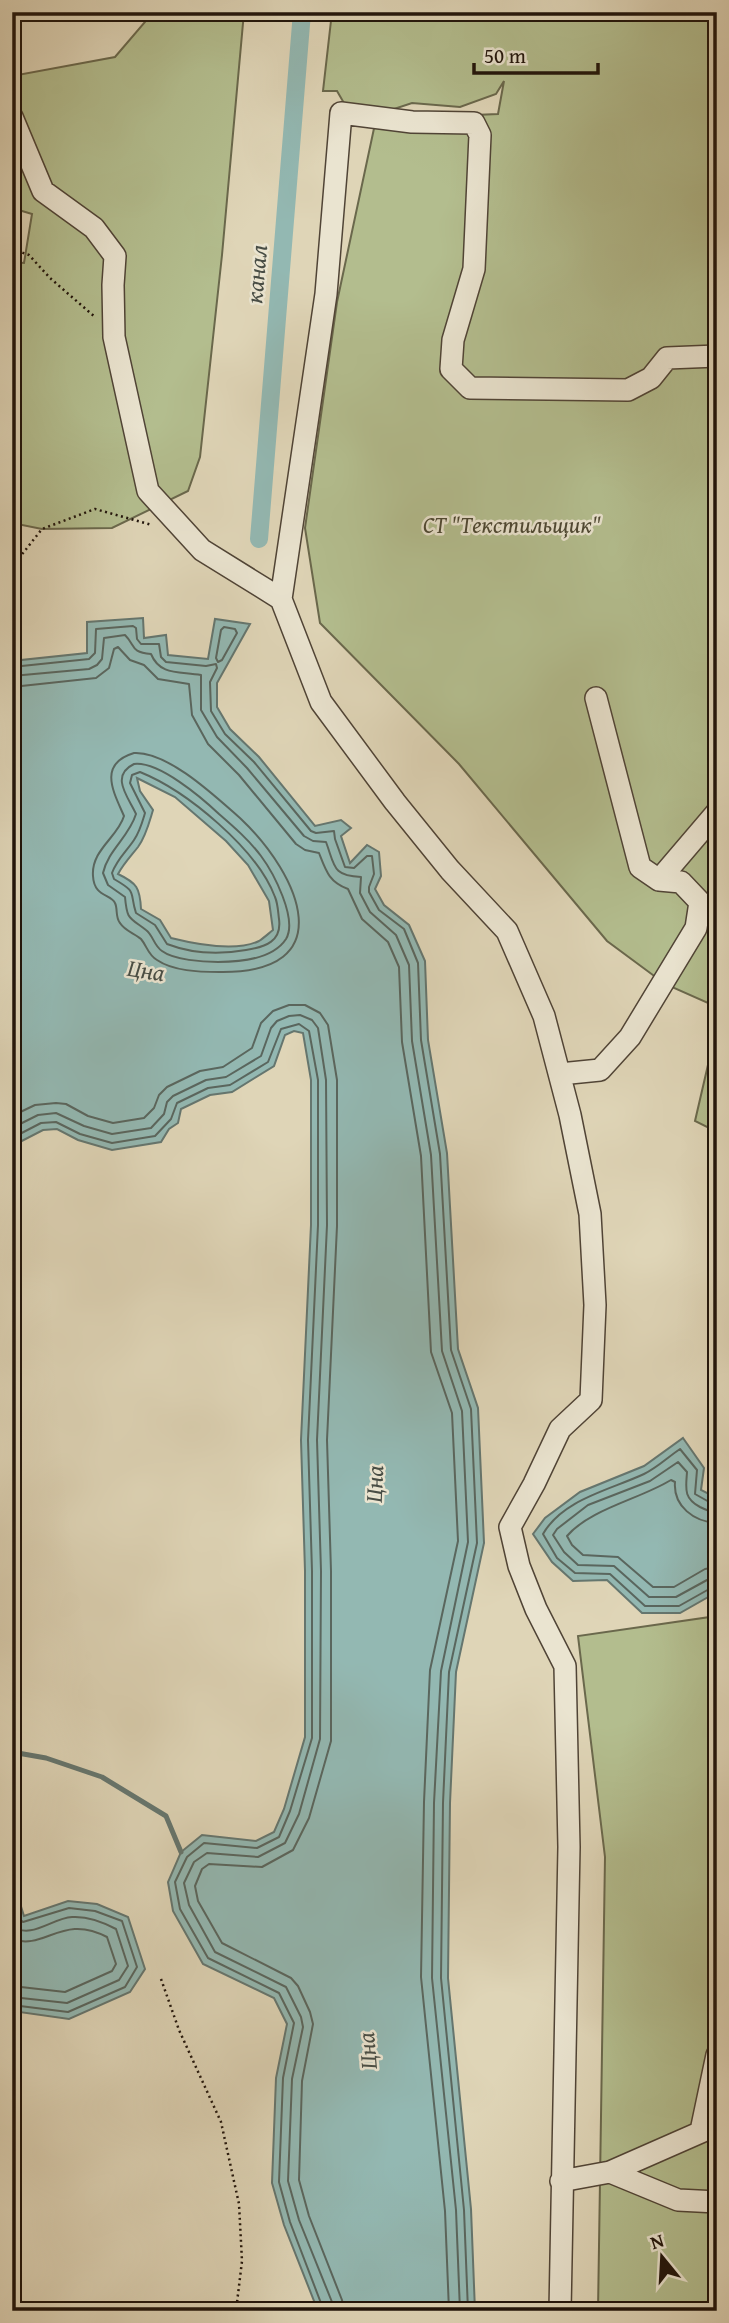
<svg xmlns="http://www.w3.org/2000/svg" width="729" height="2323" viewBox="0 0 729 2323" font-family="'Gentium Book Plus',serif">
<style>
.green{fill:#b3bd8e;stroke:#6a684c;stroke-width:2}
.water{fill:#93b8b2;stroke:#65766f;stroke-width:2;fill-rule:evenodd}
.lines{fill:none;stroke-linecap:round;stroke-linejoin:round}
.shore{stroke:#5a665e;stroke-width:2}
.stream{stroke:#65766f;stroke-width:5}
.canal{stroke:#93b8b2;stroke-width:18}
.minor-casing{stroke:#504436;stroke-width:24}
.path{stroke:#20140b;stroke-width:2.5;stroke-dasharray:2 3.5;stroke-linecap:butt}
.minor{stroke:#eae4d0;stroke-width:21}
.labels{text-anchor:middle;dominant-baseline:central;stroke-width:5;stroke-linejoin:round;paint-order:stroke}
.park-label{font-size:23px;font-style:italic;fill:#4c4732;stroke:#eae4d0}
.water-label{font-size:24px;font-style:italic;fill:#484d45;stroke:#eae4d0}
</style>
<rect width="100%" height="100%" fill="#dfd5b7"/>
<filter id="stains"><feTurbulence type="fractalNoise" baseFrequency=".00286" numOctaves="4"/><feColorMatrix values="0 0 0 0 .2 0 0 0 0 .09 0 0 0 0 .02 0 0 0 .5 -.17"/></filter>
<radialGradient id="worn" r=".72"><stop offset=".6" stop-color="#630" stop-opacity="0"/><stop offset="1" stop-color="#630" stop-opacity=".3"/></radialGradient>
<!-- green -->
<path class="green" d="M144,12H244L222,255L200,457L188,491L112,528L42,529L12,523V262L24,263L32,214L12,208V76L115,57L145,22Z
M332,12H717V1007L665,984L607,941L459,764L320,623L305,528L337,302L376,119L498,114L504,81L496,94L460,107L412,103L370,117L348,110L337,91H323Z
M717,1026V1132L695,1121Z
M717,1616V2311H598L605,1857L578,1636Z"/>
<!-- water -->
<path class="water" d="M143,618L144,638L166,635L168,655L208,659L215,619L250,624L217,683V707L230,729L259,757L315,826L341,820L351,828L341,836L350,863L367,845L379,852L381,876L375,889L384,905L409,925L425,961L428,1040L447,1153L458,1349L478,1408L484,1543L456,1672L450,1803L448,1978L471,2209L475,2311H318L284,2225L272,2183L276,2078L287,2024L274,1998L203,1964L173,1911L168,1882L181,1852L202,1835L256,1841L274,1832L284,1809L305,1737V1571L301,1440L311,1225V1080L303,1033L294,1031L285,1035L274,1066L232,1092L210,1095L181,1109L178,1123L169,1129L161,1142L112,1150L78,1140L57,1129L43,1130L12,1146V661L87,653V622ZM137,778L175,797L226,841L248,865L269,901L273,930C269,933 264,938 259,941C236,952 195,944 171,938L160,920L141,909C140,888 137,883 118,874C124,863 131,856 138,847C146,836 149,823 153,810L140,791Z
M683,1438L704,1468L701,1490L717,1498V1592L680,1613H642L607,1580L573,1581L552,1562L533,1534L545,1518L580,1492L644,1466Z
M12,1878L24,1916L68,1901L97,1904L128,1917L145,1969L130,1992L69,2019L12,2011Z"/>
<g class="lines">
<!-- shore -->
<path class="shore" d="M224,627L235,629L237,633L222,660L218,662L216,658L221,630Z
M12,667L89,659L95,653L96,629L133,626L136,628L137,639L141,644H159L161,657L166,662L206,666L216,664L217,668L210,682L211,711L225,734L254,762L311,831L316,833L334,831L335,839L345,867L354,868L367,856H372L374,874L369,887V892L379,910L404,929L418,963L421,1040L440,1154L451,1350L471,1409L477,1543L449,1672L443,1803L441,1978L464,2210L468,2311
M12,676L89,669L97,665L102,659L104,638L125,635C136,646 130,652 151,654C160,676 180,671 201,675V710L217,737L247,768L304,836L313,841L326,842C335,866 332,876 361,877L360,893L370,912L396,935L409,965L412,1041L431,1155L442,1351L462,1411L468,1542L441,1671L434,1803L432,1978L456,2210L460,2311
M12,687L96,678L109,668L114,649L118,647L130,660L144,665L158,679L189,684L192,715L208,744L239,775L296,844L305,850L319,853C326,871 329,882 348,889L362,919L388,942L399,967L402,1042L421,1156L431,1352L452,1413L458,1541L430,1670L424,1802L421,1977L445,2211L449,2311
M134,753C168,751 217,798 241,819C300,875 343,974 219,972C199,972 173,971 157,960C148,955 147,946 141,939C134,933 125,931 120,923C115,917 118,909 115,903C111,894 94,897 93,876C91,850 118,837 124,816C114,793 97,764 134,753Z
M134,764C159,761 202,798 219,814C234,827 249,840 261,856C273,872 298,919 286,939C273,959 240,962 218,962C203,962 174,960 162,951C154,946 153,935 146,930C129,917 127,920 125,897L108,885L103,873C108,850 129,837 136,814C129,798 109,776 134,764Z
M140,772C187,791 257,849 275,897C278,904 278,912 279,919C282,941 266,947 246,950C218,955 193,954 167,944L155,925L136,913C129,891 138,893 114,879L112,873C117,859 126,852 134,840C140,831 142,823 145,813L130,783L132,775Z
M12,1116L35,1105L56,1103L66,1104L88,1116L113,1123L144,1118L154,1108L159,1095L167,1087L200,1071L223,1067L252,1048L261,1023L273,1011L289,1005H305L320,1013L328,1025L337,1080V1226L327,1440L331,1571V1741L309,1818L293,1850L262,1867L209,1864L202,1869L195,1886L198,1901L222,1943L291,1978L298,1986L310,2012L313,2024L302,2081L299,2180L309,2216L342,2300L344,2311
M12,1128L38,1115L56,1113L84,1126L112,1134L151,1128L164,1114L167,1102L173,1096L206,1080L226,1077L261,1056L271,1028L277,1021L289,1016L300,1015L312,1020L318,1028L326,1080L327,1225L317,1440L321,1571L320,1739L299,1814L285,1843L258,1857L207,1853L194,1862L184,1883L189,1905L215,1952L286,1987L301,2017L303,2027L292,2079L288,2181L299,2220L332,2302L333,2311
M12,1138L41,1123L56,1122L80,1134L112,1143L155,1136L171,1119L177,1103L208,1088L230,1085L268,1062L281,1029L299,1024L309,1031L318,1080V1225L308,1440L312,1571V1738L290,1811L279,1837L257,1848L204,1843L187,1857L175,1882L180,1909L208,1958L279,1993L294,2023L283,2078L279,2182L290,2222L324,2311
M717,1504L711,1503L695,1494L697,1470L680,1449C668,1457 657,1468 644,1474C610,1490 563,1499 543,1534L557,1558L575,1573L610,1574L645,1606H679L711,1588L717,1587
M717,1513C710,1512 706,1510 700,1507C683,1498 686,1488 687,1472L678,1462L650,1481L588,1505L557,1529L553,1535L564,1552L578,1565L614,1566L649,1597H676L707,1580L717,1578
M717,1523C694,1522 673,1506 675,1482L671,1480C640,1499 590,1509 567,1536L572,1545L583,1555L618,1557L653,1587H674L705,1569L717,1567
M12,1902L17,1917L23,1922L69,1908L95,1911L122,1921L137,1967L125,1987L68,2012L12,2005
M12,1926C31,1940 52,1918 72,1917C87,1916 103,1922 116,1929L128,1966L119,1980L67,2003L12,1997
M12,1939C45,1951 62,1913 107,1937L116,1964L112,1971L65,1992L12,1986"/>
<!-- stream -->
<path class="stream" d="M12,1752L46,1758L102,1777L166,1816L181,1852"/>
<!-- canal -->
<path class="canal" d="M259,539L302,12"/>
<defs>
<path id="minor" d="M12,117L43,191L94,228L115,256L113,285L114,337L148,491L202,550L281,599L321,702L395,802L450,870L507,931L544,1016L570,1115L590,1214L595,1305L591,1400L560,1429L534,1484L510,1527L519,1566L536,1609L565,1666L569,1847L560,2311
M281,599L326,294L341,113L412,122L474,123L480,135L474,269L453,340L451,369L470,388L628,390L651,378L667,358L717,356
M596,698L640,867L659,880L717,812
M560,1074L600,1070L630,1037L696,928L700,902L681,882L659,880
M701,2131L717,2055
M610,2172L678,2200L717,2202
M561,2181L610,2172L717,2125"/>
</defs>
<!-- minor casing -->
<use href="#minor" class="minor-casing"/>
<!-- path -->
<path class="path" d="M12,249L29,255L50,278L95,317
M12,567L42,529L95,509L152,525
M161,1979L179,2030L221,2122L239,2204L242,2261L236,2311"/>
<!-- minor -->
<use href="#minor" class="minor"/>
</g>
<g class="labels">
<!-- park labels -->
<g class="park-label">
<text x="512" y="524">СТ "Текстильщик"</text>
</g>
<!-- water labels -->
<g class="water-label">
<text transform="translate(256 274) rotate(-85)">канал</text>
<text transform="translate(146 970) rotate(9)">Цна</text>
<text transform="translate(374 1484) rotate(-88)">Цна</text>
<text transform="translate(367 2051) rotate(-95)">Цна</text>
</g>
</g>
<!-- margin -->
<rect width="729" height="2323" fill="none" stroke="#dfd5b7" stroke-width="42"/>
<rect x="14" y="14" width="701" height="2295" fill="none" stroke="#20140b" stroke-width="3.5"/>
<rect x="21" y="21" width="687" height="2281" fill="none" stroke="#20140b" stroke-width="2"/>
<!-- north arrow -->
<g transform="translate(662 2257) rotate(342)" stroke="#eae4d0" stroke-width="5" paint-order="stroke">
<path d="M0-5L12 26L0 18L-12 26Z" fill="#20140b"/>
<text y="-10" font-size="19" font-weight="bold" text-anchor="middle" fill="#20140b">N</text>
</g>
<!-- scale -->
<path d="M474 63v10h124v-10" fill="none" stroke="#20140b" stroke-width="3.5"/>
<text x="484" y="63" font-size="21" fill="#20140b" stroke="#eae4d0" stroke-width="5" paint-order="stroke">50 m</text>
<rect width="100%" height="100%" filter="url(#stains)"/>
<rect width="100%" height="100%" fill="url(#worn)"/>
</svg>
